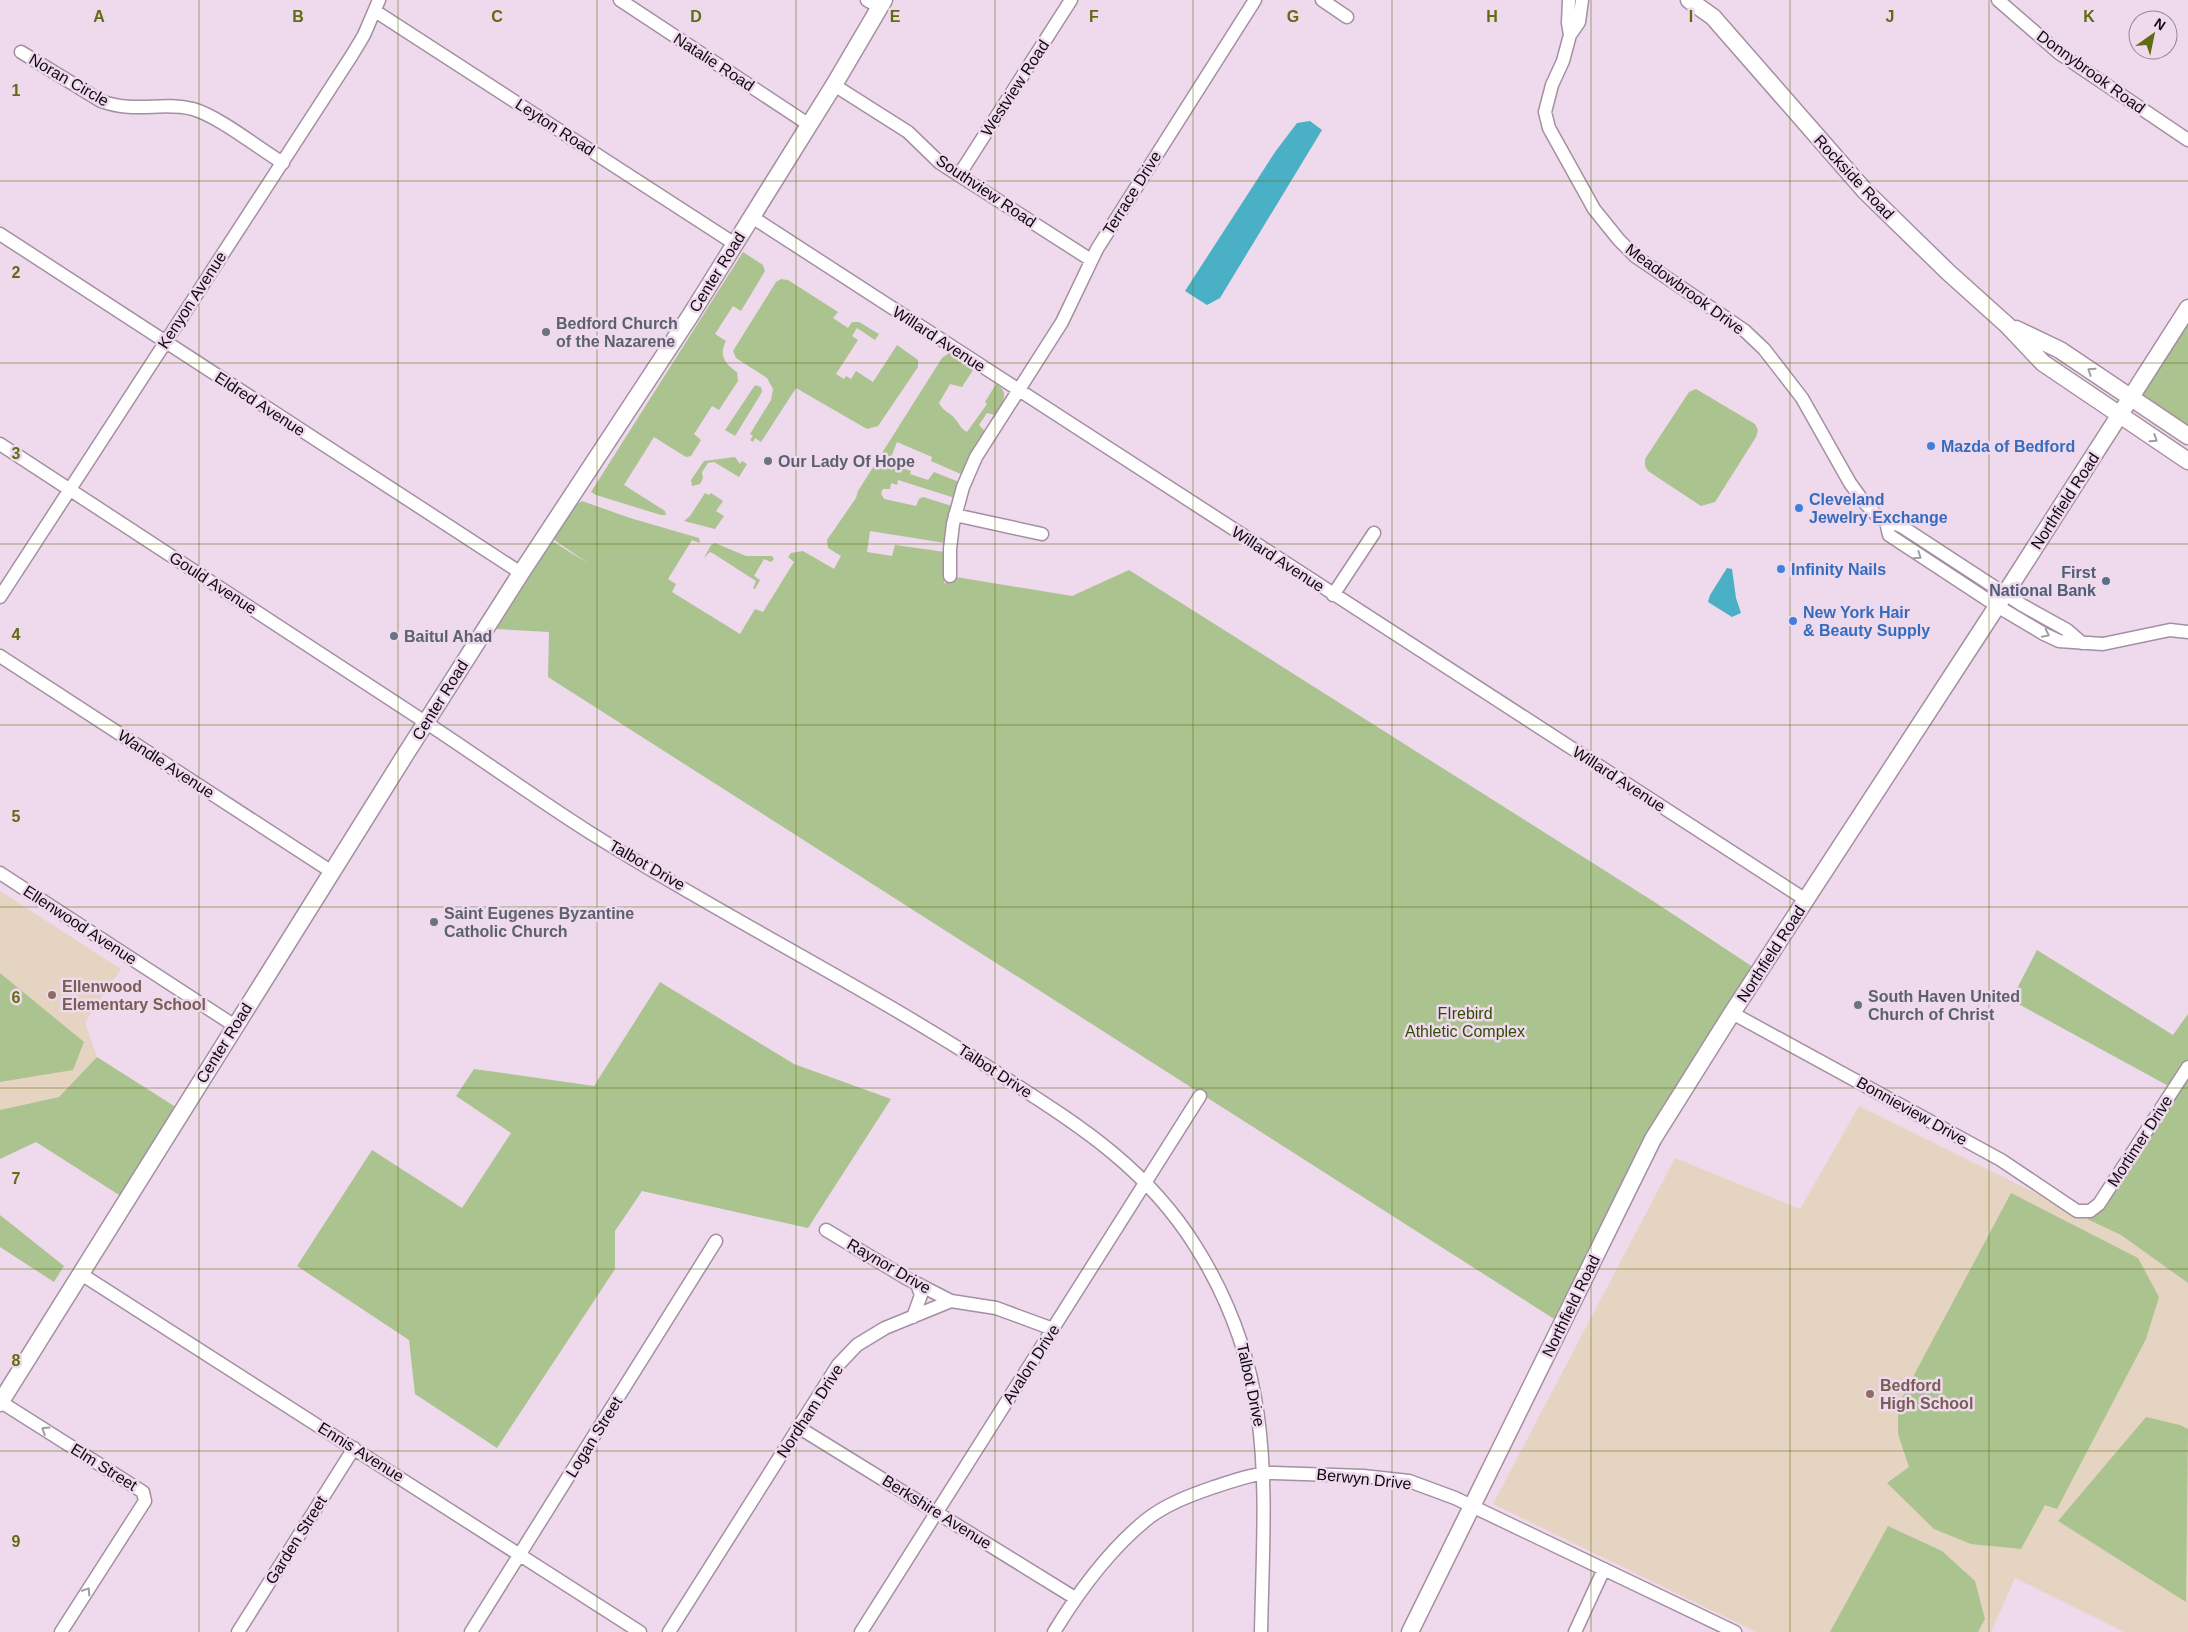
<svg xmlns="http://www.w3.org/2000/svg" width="2188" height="1632" viewBox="0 0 2188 1632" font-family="Arial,sans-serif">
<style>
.education{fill:#e6d4c3}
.green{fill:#aac38f}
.water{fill:#4ab0c5}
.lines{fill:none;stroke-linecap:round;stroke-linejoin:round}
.minor-casing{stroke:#a490a2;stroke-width:15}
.major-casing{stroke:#a490a2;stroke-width:19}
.minor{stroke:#fff;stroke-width:12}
.major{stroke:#fff;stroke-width:16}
.oneway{stroke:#9f9d9f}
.grid{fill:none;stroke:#616b11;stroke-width:1;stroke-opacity:0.55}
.worship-dot{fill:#6b7280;stroke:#efd9ed;stroke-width:2}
.shop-dot{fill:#3f7fe0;stroke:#efd9ed;stroke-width:2}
.service-dot{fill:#5c6f8a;stroke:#efd9ed;stroke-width:2}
.education-dot{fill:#8d6e63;stroke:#efd9ed;stroke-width:2}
.labels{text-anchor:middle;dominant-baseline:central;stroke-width:5;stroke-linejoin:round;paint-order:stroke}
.street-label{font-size:16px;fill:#0f090f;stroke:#efd9ed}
.worship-label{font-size:16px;font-weight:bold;fill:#5b616d;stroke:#efd9ed;text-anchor:start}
.shop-label{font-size:16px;font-weight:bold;fill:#366cbe;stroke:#efd9ed;text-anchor:start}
.service-label{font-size:16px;font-weight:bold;fill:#4e5e75;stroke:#efd9ed;text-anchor:end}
.education-label{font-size:16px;font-weight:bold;fill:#785e54;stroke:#efd9ed;text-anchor:start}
.park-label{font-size:16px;fill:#314c00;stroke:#efd9ed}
.grid-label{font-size:16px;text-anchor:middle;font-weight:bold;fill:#616b11;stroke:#efd9ed;stroke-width:5;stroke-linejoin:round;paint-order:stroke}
</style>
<rect width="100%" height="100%" fill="#efd9ed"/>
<!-- education -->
<path class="education" d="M0,891L121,969L85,1022L97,1057L59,1097L0,1110Z
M1859,1106L2121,1235L2188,1283V1632H2124L2015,1578L1991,1632H1756L1493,1504L1675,1158L1800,1209Z"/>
<!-- green -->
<path class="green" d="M743,252L763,265L765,271L741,311L733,306L715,334L726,341C718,356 726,364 737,372L738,381L719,410L712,406L696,431L694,434L701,440L691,456L686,457L654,437L624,485L665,511L666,515H661L596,495L591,492Z
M781,279L788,280L838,312L833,318L848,328L852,322H859L879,334L875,340L857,328L852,336L858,340L836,374L844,379L846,376L851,379L856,371L873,382L897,345L918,360V367L878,426L867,429L796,388L761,442L755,438L753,442L750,440L753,436L750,434L771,400L773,389L767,378L736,358L733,351L776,282Z
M2188,308V437L2131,399Z
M949,353L973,370L962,387L950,384L939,403C943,412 952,413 956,420C960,425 961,429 967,432L987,404L985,402L996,384C1011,393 1002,403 995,415L987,413L979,425L985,431L974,448L963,475L931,461L932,457L897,442L889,463L911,471L910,474L928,480L934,472L959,482L955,498L898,480L897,485L891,483L890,489H883L881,493L884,499L916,506L919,499L923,497L952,506L945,543L870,531L867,552L892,556L895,545L945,552L944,584L950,576L1072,596L1129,570L1656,903L1759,971L1660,1128L1562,1324L548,677L549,632L496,629L552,541L589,564L553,539L574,506L582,501L630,518L699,538L700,543L692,540L668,579L676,584L672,592L740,634L755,609L763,612L794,562L788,557L791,553L803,551L834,569L841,556L828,548L827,540L856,498L858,491L942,358Z
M755,385L761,387L762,392L735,436L725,430Z
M1696,389L1755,424L1758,430L1756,437L1715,502L1701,506L1648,471L1645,466V459L1689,392Z
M735,457L740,464L742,461L747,464L739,477L714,462L708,463L702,472L703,478L700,484L692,486L691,480L704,461Z
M705,493L709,495L711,493L723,501L716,511L724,516L715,529L684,521L690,516Z
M715,543L746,556H772L774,559L771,562L764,559L754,576L760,580L755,589L753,588L756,581L714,554L710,552L704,558L711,545Z
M2037,950L2173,1035L2188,1014V1283L2121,1235L2087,1219L2090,1211L2174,1089L2011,1000Z
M0,973L84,1042L73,1070L0,1082Z
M660,982L794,1064L891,1099L808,1228L642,1191L615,1231V1269L497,1448L415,1394L409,1340L297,1266L372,1150L462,1208L511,1133L456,1096L474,1069L594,1086Z
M97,1057L182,1111L127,1200L36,1142L0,1159V1110L59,1097Z
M2011,1193L2138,1258L2159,1297L2146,1339L2057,1509L2045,1505L2021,1549L1971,1544L1934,1529L1887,1483L1909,1467L1898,1434V1405Z
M0,1215L64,1266L54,1282L0,1247Z
M2146,1417L2180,1425L2188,1429L2186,1602L2058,1521Z
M1888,1526L1942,1551L1975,1581L1985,1619L1978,1632H1830Z"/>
<!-- water -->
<path class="water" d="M1310,121L1322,130L1220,298L1207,305L1185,291L1275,152L1297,123Z
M1727,568L1732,569L1736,598L1741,613L1732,617L1708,602L1710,595Z"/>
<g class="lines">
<defs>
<path id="minor" d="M620,0L808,124
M867,0L879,7
M1322,0L1347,17
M1569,0L1568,23L1570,35
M1582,0L1579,22L1570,35L1563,61L1552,85L1545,112L1549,128L1594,209L1619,240L1635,256L1745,331L1764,349L1802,398L1850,483L1863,501L1879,518L1901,526L2022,605L2067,630L2082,643
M1998,0L2059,53L2188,140
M375,11L735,244
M21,52L101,101C136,114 161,101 193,109C220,117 258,148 283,163
M834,85L908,132L940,163L1091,260
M959,175L1071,0
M752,217L1806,900
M0,234L521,573
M0,444C140,535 280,626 419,718C476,755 531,795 589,832C722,916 864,986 996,1072C1075,1123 1145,1165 1196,1247C1277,1376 1264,1487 1261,1632
M955,515L1042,534
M1886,522L1889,535L1997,606L2044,634L2059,641L2103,644L2170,630L2188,632
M950,576V549L953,524L963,487L976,457L1062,322L1097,249L1255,0
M1333,595L1374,533
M0,597L352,55L364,35L379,0
M0,656L332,872
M0,873L235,1026
M1732,1013L2001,1160L2077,1211H2090L2099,1204L2188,1067
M826,1230L906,1278L951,1301
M81,1274L640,1632
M913,1317L921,1295L917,1284
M1,1402L143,1492L145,1501L61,1632
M798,1427L1075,1598
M238,1632L354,1448
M471,1632L716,1241
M669,1632L838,1365L857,1345L885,1328L951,1301L996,1308L1053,1329
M861,1632L1200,1096
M1054,1632C1079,1591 1108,1551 1146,1520C1166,1504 1191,1495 1214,1487C1233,1481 1254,1473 1274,1473L1363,1476L1409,1481L1455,1498L1735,1632
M1575,1632L1604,1569"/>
<path id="major" d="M1689,0L1713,17L1865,191L1948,272L2007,325L2043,363L2188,461
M2016,329L2060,350L2188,436
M0,1403L407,752L521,573L690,316L834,85L884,0
M1410,1632L1653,1139L1732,1013L2005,594L2188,308"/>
</defs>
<!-- minor casing -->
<use href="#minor" class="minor-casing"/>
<!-- major casing -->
<use href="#major" class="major-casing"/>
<!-- minor -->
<use href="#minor" class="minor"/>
<!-- major -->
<use href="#major" class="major"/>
</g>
<!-- one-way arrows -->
<defs><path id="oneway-chevron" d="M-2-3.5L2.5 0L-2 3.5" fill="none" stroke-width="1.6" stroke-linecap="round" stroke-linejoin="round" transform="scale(1.25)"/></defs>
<g class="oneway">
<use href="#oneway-chevron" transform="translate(2091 371) rotate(-146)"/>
<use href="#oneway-chevron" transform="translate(2154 439) rotate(33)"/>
<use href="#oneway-chevron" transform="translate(1918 556) rotate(34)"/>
<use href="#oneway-chevron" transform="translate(2046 634) rotate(26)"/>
<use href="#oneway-chevron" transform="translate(45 1430) rotate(-148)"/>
<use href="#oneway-chevron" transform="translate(87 1591) rotate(-57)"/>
</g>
<!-- grid -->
<path class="grid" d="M199,0V1632M398,0V1632M597,0V1632M796,0V1632M995,0V1632M1193,0V1632M1392,0V1632M1591,0V1632M1790,0V1632M1989,0V1632M0,181H2188M0,363H2188M0,544H2188M0,725H2188M0,907H2188M0,1088H2188M0,1269H2188M0,1451H2188"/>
<!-- markers -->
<g class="worship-dot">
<circle cx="546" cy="332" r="5"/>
<circle cx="768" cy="461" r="5"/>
<circle cx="394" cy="636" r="5"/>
<circle cx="434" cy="922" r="5"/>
<circle cx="1858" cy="1005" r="5"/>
</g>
<g class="shop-dot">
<circle cx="1931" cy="446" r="5"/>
<circle cx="1799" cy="508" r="5"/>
<circle cx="1781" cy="569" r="5"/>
<circle cx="1793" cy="621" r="5"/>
</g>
<circle class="service-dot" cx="2106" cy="581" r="5"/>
<g class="education-dot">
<circle cx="52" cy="995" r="5"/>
<circle cx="1870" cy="1394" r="5"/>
</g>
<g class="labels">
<!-- street labels -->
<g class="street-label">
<text transform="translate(714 62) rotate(33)">Natalie Road</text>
<text transform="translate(2091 72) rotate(36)">Donnybrook Road</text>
<text transform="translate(69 80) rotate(30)">Noran Circle</text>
<text transform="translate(1015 88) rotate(-57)">Westview Road</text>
<text transform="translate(555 127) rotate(33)">Leyton Road</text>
<text transform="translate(1854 177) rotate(47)">Rockside Road</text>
<text transform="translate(986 191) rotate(34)">Southview Road</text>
<text transform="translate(1132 193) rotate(-58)">Terrace Drive</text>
<text transform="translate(717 272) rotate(-58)">Center Road</text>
<text transform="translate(1685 289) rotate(36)">Meadowbrook Drive</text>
<text transform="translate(192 300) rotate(-57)">Kenyon Avenue</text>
<text transform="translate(939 339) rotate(33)">Willard Avenue</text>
<text transform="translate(260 404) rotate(33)">Eldred Avenue</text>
<text transform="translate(2065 501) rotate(-57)">Northfield Road</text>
<text transform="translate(1278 559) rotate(33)">Willard Avenue</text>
<text transform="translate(213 583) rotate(33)">Gould Avenue</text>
<text transform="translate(440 700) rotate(-58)">Center Road</text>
<text transform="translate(166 764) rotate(33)">Wandle Avenue</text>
<text transform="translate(1619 779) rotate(33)">Willard Avenue</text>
<text transform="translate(647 865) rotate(30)">Talbot Drive</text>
<text transform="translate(80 925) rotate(33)">Ellenwood Avenue</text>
<text transform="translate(1771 954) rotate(-57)">Northfield Road</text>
<text transform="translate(224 1043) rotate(-58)">Center Road</text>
<text transform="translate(995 1071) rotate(33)">Talbot Drive</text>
<text transform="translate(1912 1111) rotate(29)">Bonnieview Drive</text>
<text transform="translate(2140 1141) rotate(-57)">Mortimer Drive</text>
<text transform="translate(889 1266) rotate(30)">Raynor Drive</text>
<text transform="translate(1571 1306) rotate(-64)">Northfield Road</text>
<text transform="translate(1031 1364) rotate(-57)">Avalon Drive</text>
<text transform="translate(1251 1385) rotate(78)">Talbot Drive</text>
<text transform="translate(810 1411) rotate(-57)">Nordham Drive</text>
<text transform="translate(594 1437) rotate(-58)">Logan Street</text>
<text transform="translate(361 1452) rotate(32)">Ennis Avenue</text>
<text transform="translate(104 1467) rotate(32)">Elm Street</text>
<text transform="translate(1364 1479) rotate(6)">Berwyn Drive</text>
<text transform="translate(937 1512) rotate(32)">Berkshire Avenue</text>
<text transform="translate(296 1540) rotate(-58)">Garden Street</text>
</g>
<!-- worship labels -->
<g class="worship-label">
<text x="556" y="323">Bedford Church<tspan x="556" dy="18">of the Nazarene</tspan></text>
<text x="778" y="461">Our Lady Of Hope</text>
<text x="404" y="636">Baitul Ahad</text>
<text x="444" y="913">Saint Eugenes Byzantine<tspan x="444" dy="18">Catholic Church</tspan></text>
<text x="1868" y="996">South Haven United<tspan x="1868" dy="18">Church of Christ</tspan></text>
</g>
<!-- shop labels -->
<g class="shop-label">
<text x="1941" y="446">Mazda of Bedford</text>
<text x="1809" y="499">Cleveland<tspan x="1809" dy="18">Jewelry Exchange</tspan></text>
<text x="1791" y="569">Infinity Nails</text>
<text x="1803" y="612">New York Hair<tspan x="1803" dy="18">&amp; Beauty Supply</tspan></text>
</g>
<!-- service labels -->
<g class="service-label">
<text x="2096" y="572">First<tspan x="2096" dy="18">National Bank</tspan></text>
</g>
<!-- education labels -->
<g class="education-label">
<text x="62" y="986">Ellenwood<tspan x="62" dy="18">Elementary School</tspan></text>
<text x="1880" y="1385">Bedford<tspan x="1880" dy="18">High School</tspan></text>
</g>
<!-- park labels -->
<g class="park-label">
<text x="1465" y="1013">FIrebird<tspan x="1465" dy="18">Athletic Complex</tspan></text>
</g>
</g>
<g class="grid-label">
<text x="99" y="22">A</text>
<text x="298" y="22">B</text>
<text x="497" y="22">C</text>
<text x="696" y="22">D</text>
<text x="895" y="22">E</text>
<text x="1094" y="22">F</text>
<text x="1293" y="22">G</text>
<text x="1492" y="22">H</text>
<text x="1691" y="22">I</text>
<text x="1890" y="22">J</text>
<text x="2089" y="22">K</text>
<text x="16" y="96">1</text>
<text x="16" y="278">2</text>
<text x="16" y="459">3</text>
<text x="16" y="640">4</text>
<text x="16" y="822">5</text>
<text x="16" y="1003">6</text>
<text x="16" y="1184">7</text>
<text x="16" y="1366">8</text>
<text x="16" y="1547">9</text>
</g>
<!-- north arrow -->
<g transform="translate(2153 35) rotate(33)"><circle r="24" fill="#efd9ed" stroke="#958694"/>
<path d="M0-4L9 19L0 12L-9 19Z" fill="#616b11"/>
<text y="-8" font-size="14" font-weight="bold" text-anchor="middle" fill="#0f090f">N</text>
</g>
</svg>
